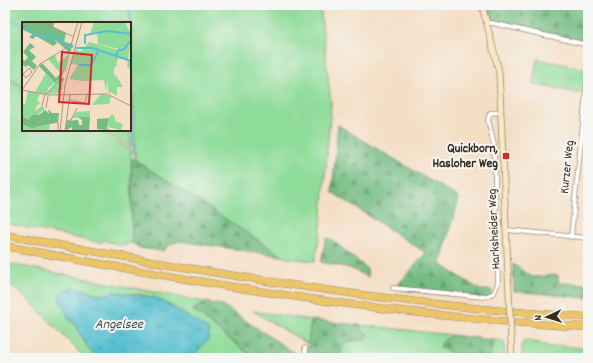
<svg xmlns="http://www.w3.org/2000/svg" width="593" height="363" viewBox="0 0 593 363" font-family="Dekko,sans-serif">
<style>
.grass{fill:#8fdc9a;stroke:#65835c}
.forest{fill:url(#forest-firs);stroke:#577350}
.water{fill:url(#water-ripples);stroke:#487476}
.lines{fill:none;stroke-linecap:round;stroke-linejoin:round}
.stream{stroke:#54bfcf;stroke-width:1.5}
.minor-casing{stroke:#988472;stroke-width:5.5}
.secondary-casing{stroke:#988472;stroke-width:7}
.motorway-casing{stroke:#988472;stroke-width:8}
.minor{stroke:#fff;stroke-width:4}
.secondary{stroke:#f8e8c3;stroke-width:5.5}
.motorway{stroke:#edc569;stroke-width:7}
.secondary-bridge-casing{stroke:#988472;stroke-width:7;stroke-linecap:butt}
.secondary-bridge{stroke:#f8e8c3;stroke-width:5.5}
.poi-dot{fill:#c8321e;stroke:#f6f6f2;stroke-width:1.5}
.labels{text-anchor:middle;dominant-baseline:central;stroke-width:4;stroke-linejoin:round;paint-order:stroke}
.poi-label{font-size:13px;font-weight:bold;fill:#3b2a1e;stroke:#f6f6f2;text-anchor:end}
.street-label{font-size:13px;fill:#3b2a1e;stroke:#f6f6f2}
.water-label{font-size:14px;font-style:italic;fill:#425753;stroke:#f6f6f2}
.inset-river{fill:none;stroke:#54bfcf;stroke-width:2}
.inset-road{fill:none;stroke:#aa9682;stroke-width:1}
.view{fill:#d62828;fill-opacity:0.15;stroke:#d62828;stroke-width:2}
.inset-edge{fill:none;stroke:#3b2a1e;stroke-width:2}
</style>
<defs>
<pattern id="forest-firs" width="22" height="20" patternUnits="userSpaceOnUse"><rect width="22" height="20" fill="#73bc82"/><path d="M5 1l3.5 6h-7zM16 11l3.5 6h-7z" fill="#60996a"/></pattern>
<pattern id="water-ripples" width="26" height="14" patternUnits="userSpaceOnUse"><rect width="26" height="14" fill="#54bfcf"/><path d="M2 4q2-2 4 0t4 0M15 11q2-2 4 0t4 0" fill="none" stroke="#479ba7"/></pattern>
</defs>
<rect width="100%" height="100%" fill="#f6f6f2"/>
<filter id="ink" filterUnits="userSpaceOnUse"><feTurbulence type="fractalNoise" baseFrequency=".025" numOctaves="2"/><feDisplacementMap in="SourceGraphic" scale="8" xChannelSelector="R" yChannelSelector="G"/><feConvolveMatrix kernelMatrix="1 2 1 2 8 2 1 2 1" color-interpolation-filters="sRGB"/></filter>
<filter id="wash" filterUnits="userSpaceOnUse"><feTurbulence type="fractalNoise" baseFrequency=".012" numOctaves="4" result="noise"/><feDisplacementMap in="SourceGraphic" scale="16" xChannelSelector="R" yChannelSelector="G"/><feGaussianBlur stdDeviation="0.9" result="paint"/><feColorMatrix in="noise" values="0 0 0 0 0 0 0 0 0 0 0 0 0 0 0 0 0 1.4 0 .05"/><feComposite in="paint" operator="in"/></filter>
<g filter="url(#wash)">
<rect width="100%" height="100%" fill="#f4dec5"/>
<!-- grass -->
<path class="grass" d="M5,5H124L129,7V23H23V86L5,76Z
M131,5H320L331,103L321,228L315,261L287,258L282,256L135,160Z
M537,59L587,69L583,94L533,84Z
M130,77L131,147L101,130H130Z
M5,78L23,88V130H97L131,150L132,243L121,245L103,240L101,243L5,223Z
M5,263L205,302L193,310L254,358H191L208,339L145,295L114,292L102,295L72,287L75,323L87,347L97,358H85L29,300L7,282L5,278Z
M253,311L311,320L308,344Z
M360,325L451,335L447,350L453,353L454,358H339C344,343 344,341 360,339Z
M494,340L504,341L505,358H489Z
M526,341L539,343L550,347L564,346L588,349V358H522V343Z"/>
<!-- forest -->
<path class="forest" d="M487,5H588V42L491,20Z
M338,125L459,198L440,264L480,290H492L491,299L401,290L396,287L426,253L332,192Z
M132,158L282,256L180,241L171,244L163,251L140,248L132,243Z
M326,238L331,239L367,269L368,277L350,268L321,262Z
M513,264L532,277L558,275L559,283L588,284V298L514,291Z
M205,302L222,305L302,358H254L193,310Z
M311,320L360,325V330L368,334L367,340L347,341L343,345L339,358H306Z
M451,335L494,340L489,358H454L453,353L440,348C441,342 444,339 450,337Z"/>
<!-- water -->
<path class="water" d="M72,287L102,295L114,292L155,298L173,307L209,330L208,339L191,358H97L87,347L75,323L71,322L60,300V294Z"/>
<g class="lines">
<!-- stream -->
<path class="stream" d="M126,5L130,6V23
M5,16L23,25
M130,25L133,153"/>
</g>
</g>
<g filter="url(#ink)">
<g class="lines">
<defs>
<path id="minor" d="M487,23H492L588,45
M507,230L588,238
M571,237L588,75
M393,288L484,297L494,293L498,283L494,145L488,120L490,113L501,112
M305,348L306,358"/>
<path id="secondary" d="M482,5L499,72L509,294
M511,338L512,358"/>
<path id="motorway" d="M5,235C198,271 392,306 588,317
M5,246C198,283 392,317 588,327"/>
</defs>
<!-- minor casing -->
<use href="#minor" class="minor-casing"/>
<!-- secondary casing -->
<use href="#secondary" class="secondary-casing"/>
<!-- motorway casing -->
<use href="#motorway" class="motorway-casing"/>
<!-- minor -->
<use href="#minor" class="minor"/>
<!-- secondary -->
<use href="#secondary" class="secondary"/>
<!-- motorway -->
<use href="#motorway" class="motorway"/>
<defs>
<path id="secondary-bridge" d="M509,294L511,338"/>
</defs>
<!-- secondary-bridge casing -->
<use href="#secondary-bridge" class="secondary-bridge-casing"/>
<!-- secondary-bridge -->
<use href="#secondary-bridge" class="secondary-bridge"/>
</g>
</g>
<!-- markers -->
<rect class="poi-dot" x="502" y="152" width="8" height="8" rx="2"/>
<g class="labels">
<!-- poi labels -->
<g class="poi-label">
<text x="498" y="149">Quickborn,<tspan x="498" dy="15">Hasloher Weg</tspan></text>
</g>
<!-- street labels -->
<g class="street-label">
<text transform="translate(568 167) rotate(-84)">Kurzer Weg</text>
<text transform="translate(495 229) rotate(-93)">Harksheider Weg</text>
</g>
<!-- water labels -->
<g class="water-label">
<text x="119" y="325">Angelsee</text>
</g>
</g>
<!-- overview -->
<g transform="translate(22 22)">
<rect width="109" height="109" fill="#f4dec5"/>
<path d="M72,0H103L109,12V19L105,22L108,25L106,38L109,39V49L105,44L106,38L96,36L94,43L97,42L92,46V54L94,53L101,65H95V74L89,70L87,72L85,58L84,71L82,58L60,59L47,57L56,43L49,42L53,27L58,30L67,20L96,28L102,27L105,24L97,27L76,22L75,10L68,12ZM48,31L44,48L39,52L26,37L33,33L36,41ZM36,58L41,60L40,68H37L39,71L24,72ZM6,69L18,72L15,77L18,82L15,83L13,89L20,84L23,87L16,92L18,94L12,101L10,100L17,93H10L6,98L0,95V82H3ZM79,72L89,74L87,82L70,83ZM68,89V95L51,96L54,90ZM90,92L93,95V99L101,102L99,107L102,109L86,105L87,96L69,97L87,96Z" fill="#8fdc9a"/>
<path d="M0,0H33L31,5L44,11L42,20L51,22L48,31L32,17L35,21L31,24L14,14L11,17L7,15L11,12L0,5ZM8,21L13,25L7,28L14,35L10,39L15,44L12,48L6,43L4,45L0,42V37L3,39L6,35L1,30ZM20,41L34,56L43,47L39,56H42L41,60L36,58L33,61L17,44ZM26,87L30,91H37L36,100L0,109V96L6,98L10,93H17L23,88L27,92ZM56,95H68L67,109H50V105L43,109L45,99L56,98L57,103H60V98ZM87,96L85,107L92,109L75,107V97Z" fill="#73bc82"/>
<path d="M24,51L33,61L27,65L24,72L13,70Z" fill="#8fdc9a"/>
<path d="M28,101L27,109H0V102L10,106Z" fill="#8fdc9a"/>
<path class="inset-river" d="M0,6L16,14H29L51,25M63,22V13L86,9L109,12M54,26H70L109,39M93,34L97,28L102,27L109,19M57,43H69L76,30"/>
<path class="inset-road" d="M24,0L26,3L52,15M0,51L3,55L4,56L10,50L7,46L1,52M0,68L18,42L49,23L56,0M0,68L26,73L85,72L109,84M24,72L40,56M47,78L63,81L65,73M20,84L23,72M24,86L26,74M0,95L14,103L36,100V109M45,99L49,98L55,86M38,109L43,63L60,0M43,109L48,73"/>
<path class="view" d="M40,30L70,33L67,82L37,80Z"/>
<rect width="109" height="109" class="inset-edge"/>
</g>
<!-- margin -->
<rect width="593" height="363" fill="none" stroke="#f6f6f2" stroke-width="20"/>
<!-- north arrow -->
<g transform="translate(547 317) rotate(266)" stroke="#f6f6f2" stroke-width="3" paint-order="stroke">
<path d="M0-3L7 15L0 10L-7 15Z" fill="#3b2a1e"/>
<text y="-6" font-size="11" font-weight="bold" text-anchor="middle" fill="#3b2a1e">N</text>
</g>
</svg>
